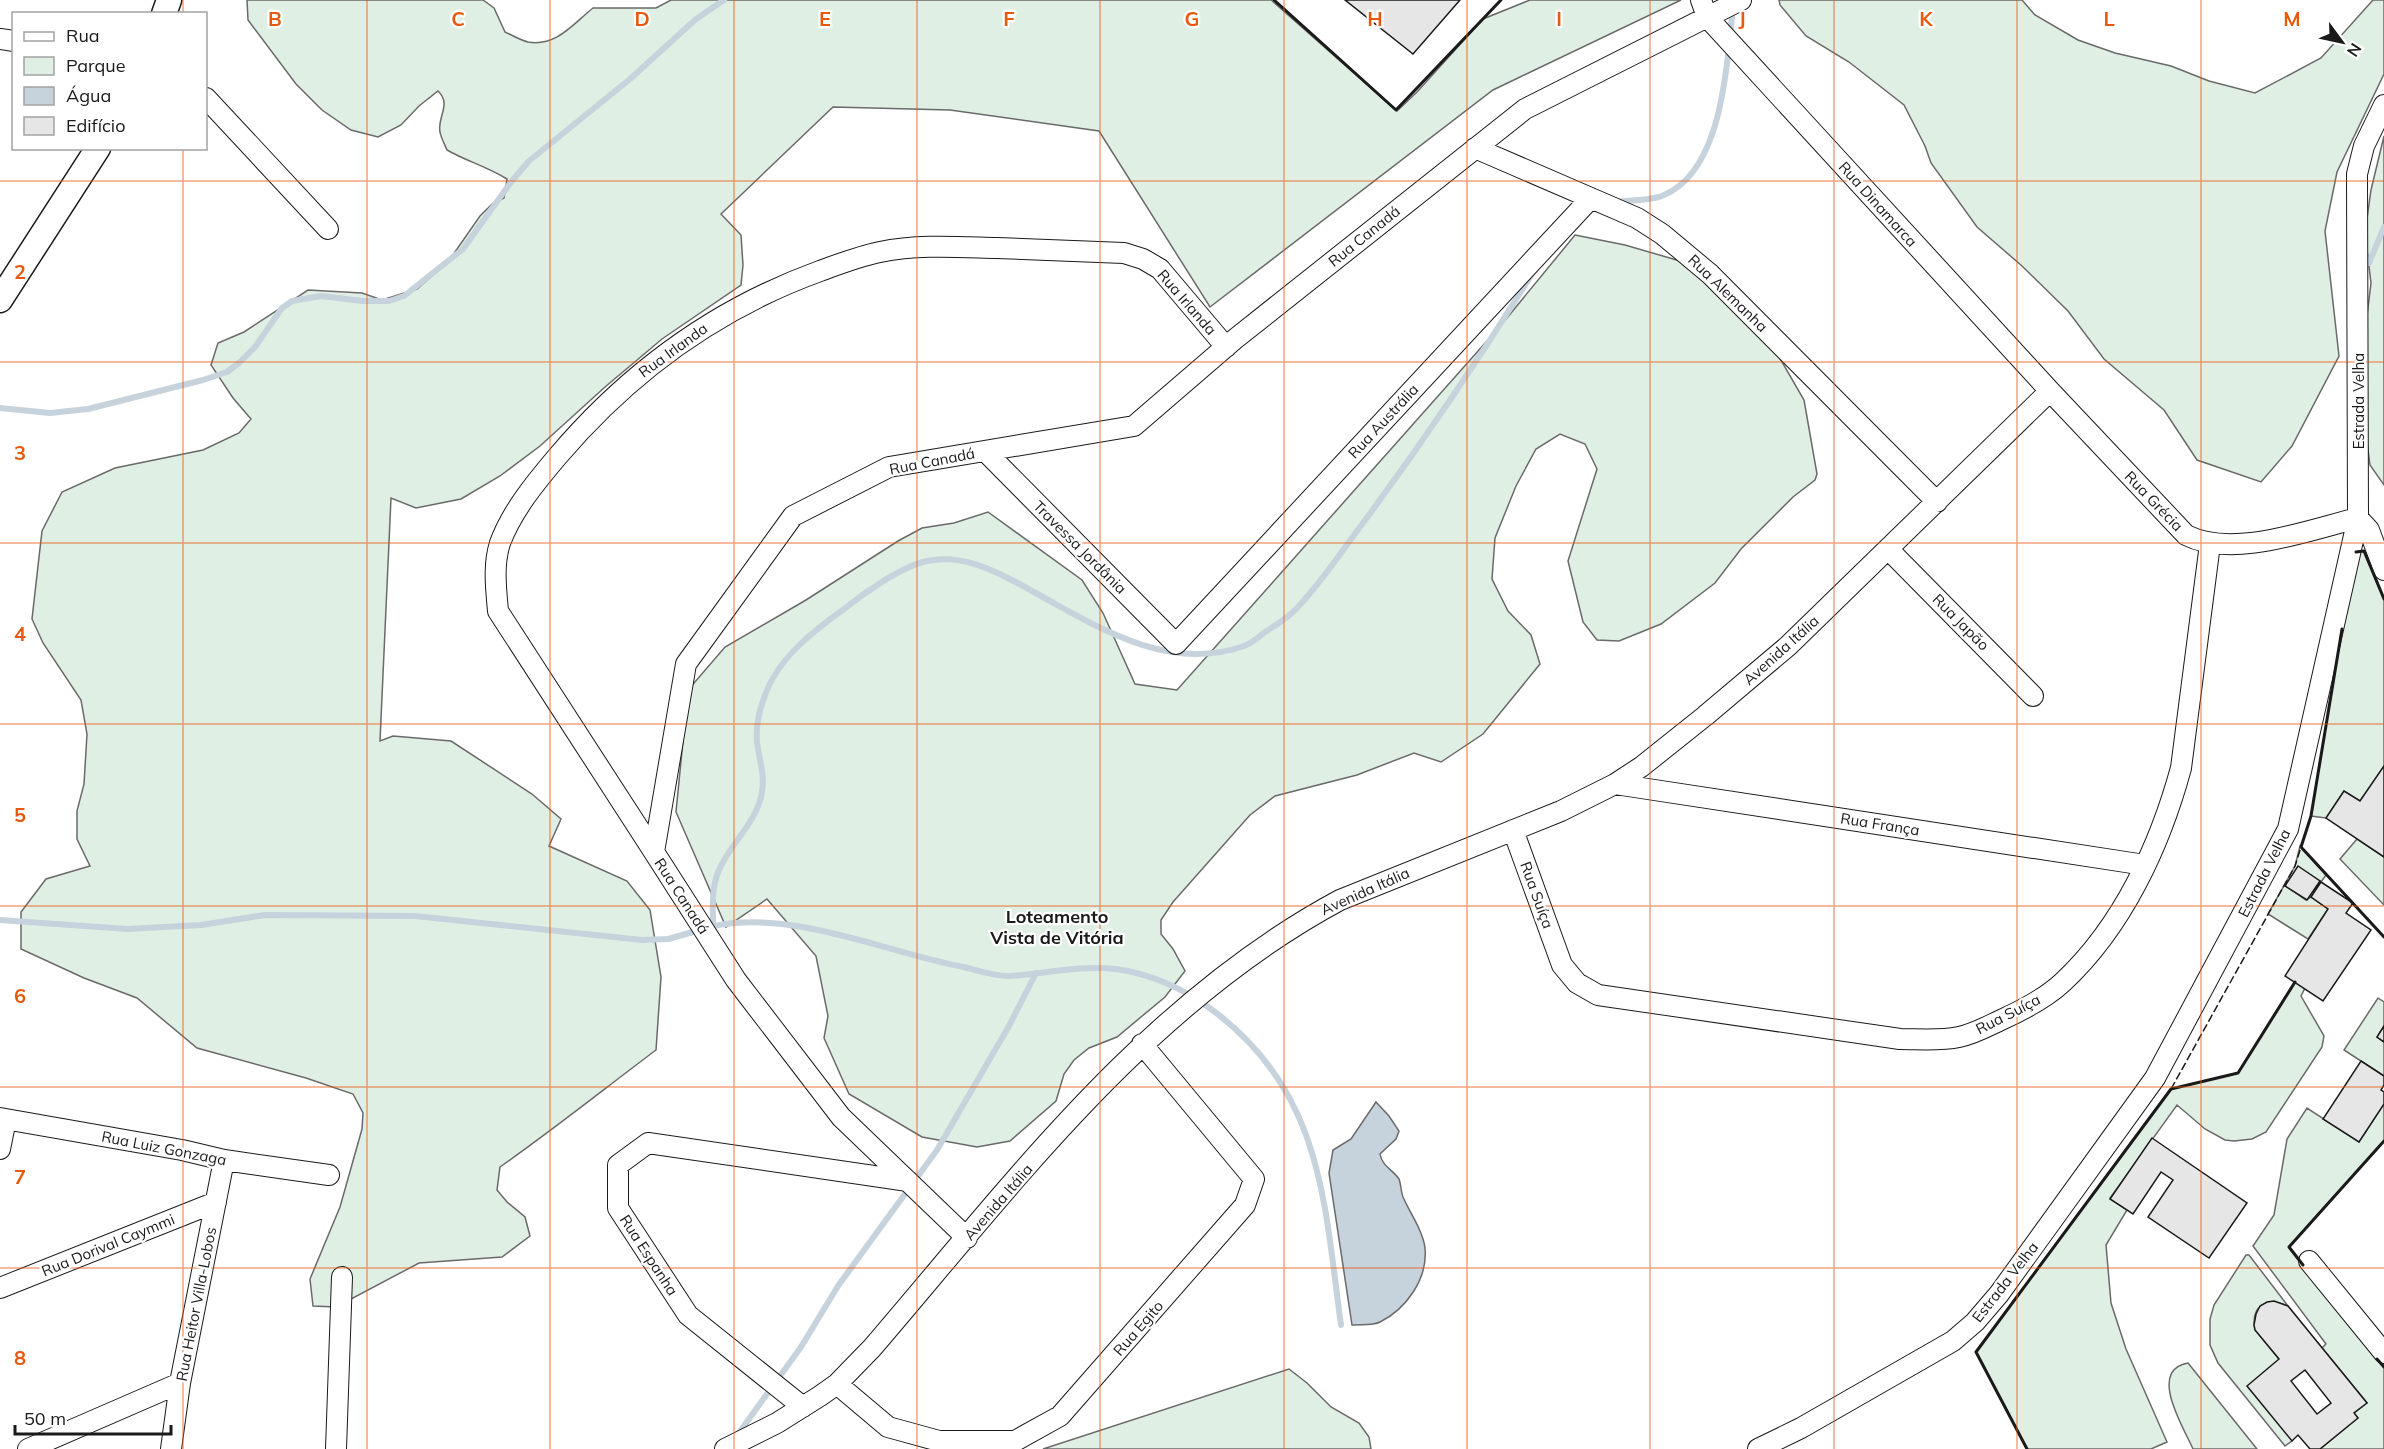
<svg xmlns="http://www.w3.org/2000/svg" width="2384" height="1449" viewBox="0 0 2384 1449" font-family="Mulish,sans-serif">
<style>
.green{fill:#e0efe3;stroke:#6a6a6a;stroke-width:1.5}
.water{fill:#c6d2dc;stroke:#6a6a6a;stroke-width:1.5}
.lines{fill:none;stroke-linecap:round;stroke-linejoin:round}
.stream{stroke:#c6d2dc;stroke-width:6}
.building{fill:#e6e6e6;stroke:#1a1a1a;stroke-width:1.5;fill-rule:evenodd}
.minor-casing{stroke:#1a1a1a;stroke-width:22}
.tertiary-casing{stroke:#1a1a1a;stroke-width:27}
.minor{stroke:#fff;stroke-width:20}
.tertiary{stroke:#fff;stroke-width:24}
.fence{stroke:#1a1a1a;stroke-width:1.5;stroke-dasharray:8 3;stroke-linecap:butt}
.wall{stroke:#1a1a1a;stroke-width:3}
.grid{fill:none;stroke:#e8590c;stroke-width:1.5;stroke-opacity:0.55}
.labels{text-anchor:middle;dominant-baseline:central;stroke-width:4.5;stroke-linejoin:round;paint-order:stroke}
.street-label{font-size:15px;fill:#1a1a1a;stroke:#fff}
.quarter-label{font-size:18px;font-weight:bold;fill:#1a1a1a;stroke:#fff}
.grid-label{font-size:20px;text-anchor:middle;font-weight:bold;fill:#e8590c;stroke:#fff;stroke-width:4.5;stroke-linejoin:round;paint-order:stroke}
</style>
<rect width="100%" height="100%" fill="#fff"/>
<!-- green -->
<path class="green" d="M247,0H483L494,8L505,32C512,35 520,40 528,42C556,47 573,24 593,8H656L671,0H1271L1397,111L1417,92L1483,19L1530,0H1681L1493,90L1210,307L1099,131L950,110L833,107L721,214L741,235L743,265L741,285L662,339L605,387L540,446L500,476L461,499L416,508L391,498L380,741L393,736L451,741L532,794L561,819L549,846L627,881L650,910L661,977L656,1050C604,1089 553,1130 500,1167L497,1190L507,1202L525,1217L530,1236L502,1257L419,1263L336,1307L313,1306L310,1279L340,1207L362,1129L363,1113L353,1094L306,1078L197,1048L137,998L84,978L21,949V912L46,879L90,866L77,839V811L84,784L87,734L81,700L43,643L32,619L42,531L62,492L115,468L203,450L239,433L251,419L233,398L211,365L218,343L244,332L308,290L362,293L382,300L417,289L448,262L480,216L492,204L504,198L507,179C488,167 466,161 447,150C445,145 441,138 440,132C437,117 452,104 438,91L419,106L401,125L378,137L351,130L322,110L296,84L248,20Z
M1779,0H2022L2035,15L2078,40L2115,53L2171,66L2209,81L2255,93L2321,58L2373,0H2384V74L2337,172L2325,231L2339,356L2292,446L2261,482L2197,460L2164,410L2104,359L2068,311L2022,266L1977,227L1931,163L1925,146L1904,105L1849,62L1806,36L1780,5Z
M2384,136V485L2370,465L2359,382L2371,283L2365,233L2371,190Z
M1575,235L1625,245L1680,261L1733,299L1778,355L1804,400L1817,474L1815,480L1793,497L1741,549L1715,583L1661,624L1619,641L1597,640L1583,622L1568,561L1597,469L1585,444L1560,434L1536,449L1516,486L1495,538L1492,579L1508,611L1531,635L1540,664L1483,734L1441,762L1414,753L1357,775L1275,796L1250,815L1173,902L1161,920V934L1173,949L1185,971L1165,997L1117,1037L1089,1048L1074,1060L1064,1074L1056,1101L1010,1141L977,1147L922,1137L849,1094L824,1038L828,1016L816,956L767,899L726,927L676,812L688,690L725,647L806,600L898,541L922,528L954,523L988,512L1082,580L1103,613L1135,684L1177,690L1502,324Z
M2364,551L2384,599V766L2360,801L2344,791L2326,818L2311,816L2355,552Z
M2357,839L2384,857V905L2340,859Z
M2300,846L2326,875L2321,882L2298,867L2286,886L2306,900L2311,897L2328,909L2308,939L2268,914L2295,866Z
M2295,982L2305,988L2301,996L2324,1036L2322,1047L2266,1132L2252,1139L2234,1141L2225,1140L2205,1129L2177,1105L2110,1198L2127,1210L2106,1245L2111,1303L2126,1349L2167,1442L2151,1449H2027L1976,1352L2171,1089L2238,1073Z
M2378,998L2384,1002V1026L2377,1037L2384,1042V1076L2344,1050Z
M2384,1104V1141L2289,1247L2384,1362V1449H2320L2358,1418L2354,1413L2367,1403L2322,1348L2326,1344L2253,1246L2274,1215L2287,1139L2307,1108L2359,1142Z
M2246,1255H2249L2288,1306C2268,1297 2250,1305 2255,1330L2279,1359L2292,1441L2285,1446L2218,1363L2210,1345V1319L2214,1305Z
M2188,1363L2257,1449H2193C2184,1428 2147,1370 2188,1363Z
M1289,1369L1307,1383L1331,1407L1359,1423L1369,1437L1371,1449H1043Z"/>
<!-- water -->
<path class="water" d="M1376,1102L1389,1116L1399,1131L1396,1139L1380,1154C1382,1166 1393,1170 1399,1179C1401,1184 1401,1192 1403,1197C1410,1213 1423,1231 1425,1248C1428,1279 1406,1309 1380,1322C1373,1326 1361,1324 1352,1325L1329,1173L1333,1150L1351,1139Z"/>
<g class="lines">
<!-- stream -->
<path class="stream" d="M1730,36L1733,7
M1614,202C1628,200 1652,201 1664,195C1714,174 1724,94 1729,46
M2369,263L2384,227
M0,408L50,413L88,409L203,380L227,372L240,362L255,347L282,308L292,301L321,296L363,301H389L404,296L463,249L511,182L529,161L630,79L696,19L724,0
M0,920L127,929L201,925L265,915L415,916L642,940L668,939L700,930
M713,926C713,907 711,888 719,870C731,842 757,823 762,792C765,774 759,759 757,742C756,728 759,711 764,698C776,660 813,631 844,609C864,593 902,566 927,561C962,554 994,570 1023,586C1091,623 1165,674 1244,646C1252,643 1259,637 1265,632C1276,625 1288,618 1296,609C1321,583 1341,552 1363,523C1423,442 1479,359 1532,274
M710,927C787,908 883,951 959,966C974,969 992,976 1008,976C1044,974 1080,965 1116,969C1153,974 1186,990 1215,1012C1323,1094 1324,1202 1341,1325
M736,1437L801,1347L838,1286L867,1246L937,1150L1009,1026L1036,973"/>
</g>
<!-- building -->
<path class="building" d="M1345,0H1460L1413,54Z
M2384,766V857L2326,818L2344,791L2360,801Z
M2298,866L2320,881L2307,900L2285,886Z
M2321,882L2353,903L2346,913L2371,930L2323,1001L2285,976L2328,909L2311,897Z
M2384,1026V1042L2377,1037Z
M2361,1061L2384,1076V1085L2381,1090L2384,1092V1104L2359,1142L2323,1119Z
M2152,1138L2247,1203L2209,1258L2148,1217L2173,1180L2161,1172L2133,1214L2110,1199Z
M2274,1301L2288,1306L2367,1403L2354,1413L2358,1418L2320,1449H2310L2298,1435L2292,1441L2247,1386L2279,1359L2255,1330L2254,1325L2256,1314L2260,1306L2267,1302ZM2305,1370L2331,1403L2317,1414L2291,1381Z"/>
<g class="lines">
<defs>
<path id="minor" d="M1701,0L1707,17L2050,391L2186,535C2233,559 2308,530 2358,518
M0,39L14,41
M206,98L328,229
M1475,148L1637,218L1662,234L1710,274L1937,502
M985,451L1176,644L1591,198
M2358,518L2369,530L2384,570
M1888,549L2033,696
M1615,784L2145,865
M1513,830L1562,965L1577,983L1598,995L1900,1039C1919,1039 1940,1041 1959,1037C1974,1034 1988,1026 2001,1020C2023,1010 2046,998 2063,982C2123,926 2160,845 2181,768L2210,544
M654,852L498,611C496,588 493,565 500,543C512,511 535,483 557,457C629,372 715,309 820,271C839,264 860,256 880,252C919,244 958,247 997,248C1039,250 1082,251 1124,253L1143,259L1160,269L1226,347
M0,1118L182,1150L224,1160L329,1175
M0,1149L6,1119
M967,1238L841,1117L736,980L654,852L686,664L793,516L889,467L1134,426L1235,339L1525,109L1741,0
M2309,1261L2384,1353
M0,1288L216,1202
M837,1384L888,1427L939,1441H1015L1060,1416L1245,1205L1254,1179L1142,1044
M803,1407L688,1315L618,1208V1165L648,1143L908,1181
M28,1449L180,1383
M171,1449L180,1383L224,1160
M336,1449L342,1277
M725,1449L777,1423L820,1396L837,1384L872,1348C1012,1185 1146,1004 1340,900L1561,811L1615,784L1641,767L1705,716L1788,646L2050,391
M1758,1449L1801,1428L1953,1341L1975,1322L1999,1294L2155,1078L2288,829L2358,518L2357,174L2364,146L2384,105"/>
<path id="tertiary" d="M164,14L169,0
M0,300L98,148"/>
</defs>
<!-- minor casing -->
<use href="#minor" class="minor-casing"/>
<!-- tertiary casing -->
<use href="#tertiary" class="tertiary-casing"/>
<!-- minor -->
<use href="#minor" class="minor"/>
<!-- tertiary -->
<use href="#tertiary" class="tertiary"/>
<!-- fence -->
<path class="fence" d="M2171,1089L2295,866L2301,847"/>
<!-- wall -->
<path class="wall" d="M1274,0L1396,110L1501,0
M2356,552L2364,551L2384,599
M2342,629L2311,816L2301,847L2384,937
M2303,1265L2289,1247L2384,1141
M2377,1359L2384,1367
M2027,1449L1976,1352L2171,1089L2238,1073L2295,982"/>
</g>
<!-- grid -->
<path class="grid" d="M183,0V14M367,0V1449M550,0V1449M734,0V1449M917,0V1449M1100,0V1449M1284,0V1449M1467,0V1449M1650,0V1449M1834,0V1449M2017,0V1449M2201,0V1449M183,148V1449M0,181H2384M0,362H2384M0,543H2384M0,724H2384M0,906H2384M0,1087H2384M0,1268H2384"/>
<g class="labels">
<!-- street labels -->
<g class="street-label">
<text transform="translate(1878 204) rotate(48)">Rua Dinamarca</text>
<text transform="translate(1364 236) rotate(-39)">Rua Canadá</text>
<text transform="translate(1728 293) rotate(44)">Rua Alemanha</text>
<text transform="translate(1187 302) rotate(49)">Rua Irlanda</text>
<text transform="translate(673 350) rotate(-36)">Rua Irlanda</text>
<text transform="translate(2358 401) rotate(-90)">Estrada Velha</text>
<text transform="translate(1383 421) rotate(-47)">Rua Austrália</text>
<text transform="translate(932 461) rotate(-11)">Rua Canadá</text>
<text transform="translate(2154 501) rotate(46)">Rua Grécia</text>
<text transform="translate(1080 547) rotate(45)">Travessa Jordânia</text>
<text transform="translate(1961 622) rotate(45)">Rua Japão</text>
<text transform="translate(1781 650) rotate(-42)">Avenida Itália</text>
<text transform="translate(1880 824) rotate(9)">Rua França</text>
<text transform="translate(2264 873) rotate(-63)">Estrada Velha</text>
<text transform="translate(1365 891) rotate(-24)">Avenida Itália</text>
<text transform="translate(1537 895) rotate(70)">Rua Suíça</text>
<text transform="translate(682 896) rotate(57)">Rua Canadá</text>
<text transform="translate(2008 1014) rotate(-27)">Rua Suíça</text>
<text transform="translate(164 1148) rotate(11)">Rua Luiz Gonzaga</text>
<text transform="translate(998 1202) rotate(-49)">Avenida Itália</text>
<text transform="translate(108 1245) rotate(-22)">Rua Dorival Caymmi</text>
<text transform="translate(649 1255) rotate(57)">Rua Espanha</text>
<text transform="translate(2005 1282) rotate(-52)">Estrada Velha</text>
<text transform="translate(196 1304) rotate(-79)">Rua Heitor Villa-Lobos</text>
<text transform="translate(1138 1328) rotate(-49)">Rua Egito</text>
</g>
<!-- quarter labels -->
<g class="quarter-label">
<text x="1057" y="916">Loteamento<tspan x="1057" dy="21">Vista de Vitória</tspan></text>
</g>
</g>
<g class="grid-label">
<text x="275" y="26">B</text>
<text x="458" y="26">C</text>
<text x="642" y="26">D</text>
<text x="825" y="26">E</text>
<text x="1009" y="26">F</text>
<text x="1192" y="26">G</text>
<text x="1375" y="26">H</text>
<text x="1559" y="26">I</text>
<text x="1742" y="26">J</text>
<text x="1926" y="26">K</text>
<text x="2109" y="26">L</text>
<text x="2292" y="26">M</text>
<text x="20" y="279">2</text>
<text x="20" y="460">3</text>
<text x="20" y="641">4</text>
<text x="20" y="822">5</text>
<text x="20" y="1003">6</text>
<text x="20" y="1184">7</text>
<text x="20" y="1365">8</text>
</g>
<!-- legend -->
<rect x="12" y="12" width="195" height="138" fill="#ffffff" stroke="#a3a3a3" stroke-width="1.5"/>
<rect x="24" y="32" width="30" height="9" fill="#ffffff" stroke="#a3a3a3" stroke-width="1.5"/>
<text x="66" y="42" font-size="18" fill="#1a1a1a">Rua</text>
<rect x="24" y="57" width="30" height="18" fill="#e0efe3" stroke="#a3a3a3" stroke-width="1.5"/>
<text x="66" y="72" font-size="18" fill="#1a1a1a">Parque</text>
<rect x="24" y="87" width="30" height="18" fill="#c6d2dc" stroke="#a3a3a3" stroke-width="1.5"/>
<text x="66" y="102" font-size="18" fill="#1a1a1a">Água</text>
<rect x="24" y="117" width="30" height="18" fill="#e6e6e6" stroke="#a3a3a3" stroke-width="1.5"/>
<text x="66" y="132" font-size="18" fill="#1a1a1a">Edifício</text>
<!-- north arrow -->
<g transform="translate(2342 42) rotate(123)" stroke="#ffffff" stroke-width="4.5" paint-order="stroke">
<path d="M0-4.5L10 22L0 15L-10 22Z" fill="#1a1a1a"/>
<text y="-9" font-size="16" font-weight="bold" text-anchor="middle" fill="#1a1a1a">N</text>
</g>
<!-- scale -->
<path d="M15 1425v9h156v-9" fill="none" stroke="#1a1a1a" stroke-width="3"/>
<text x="24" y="1425" font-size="18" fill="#1a1a1a" stroke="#ffffff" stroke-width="4.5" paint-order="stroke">50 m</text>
</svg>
